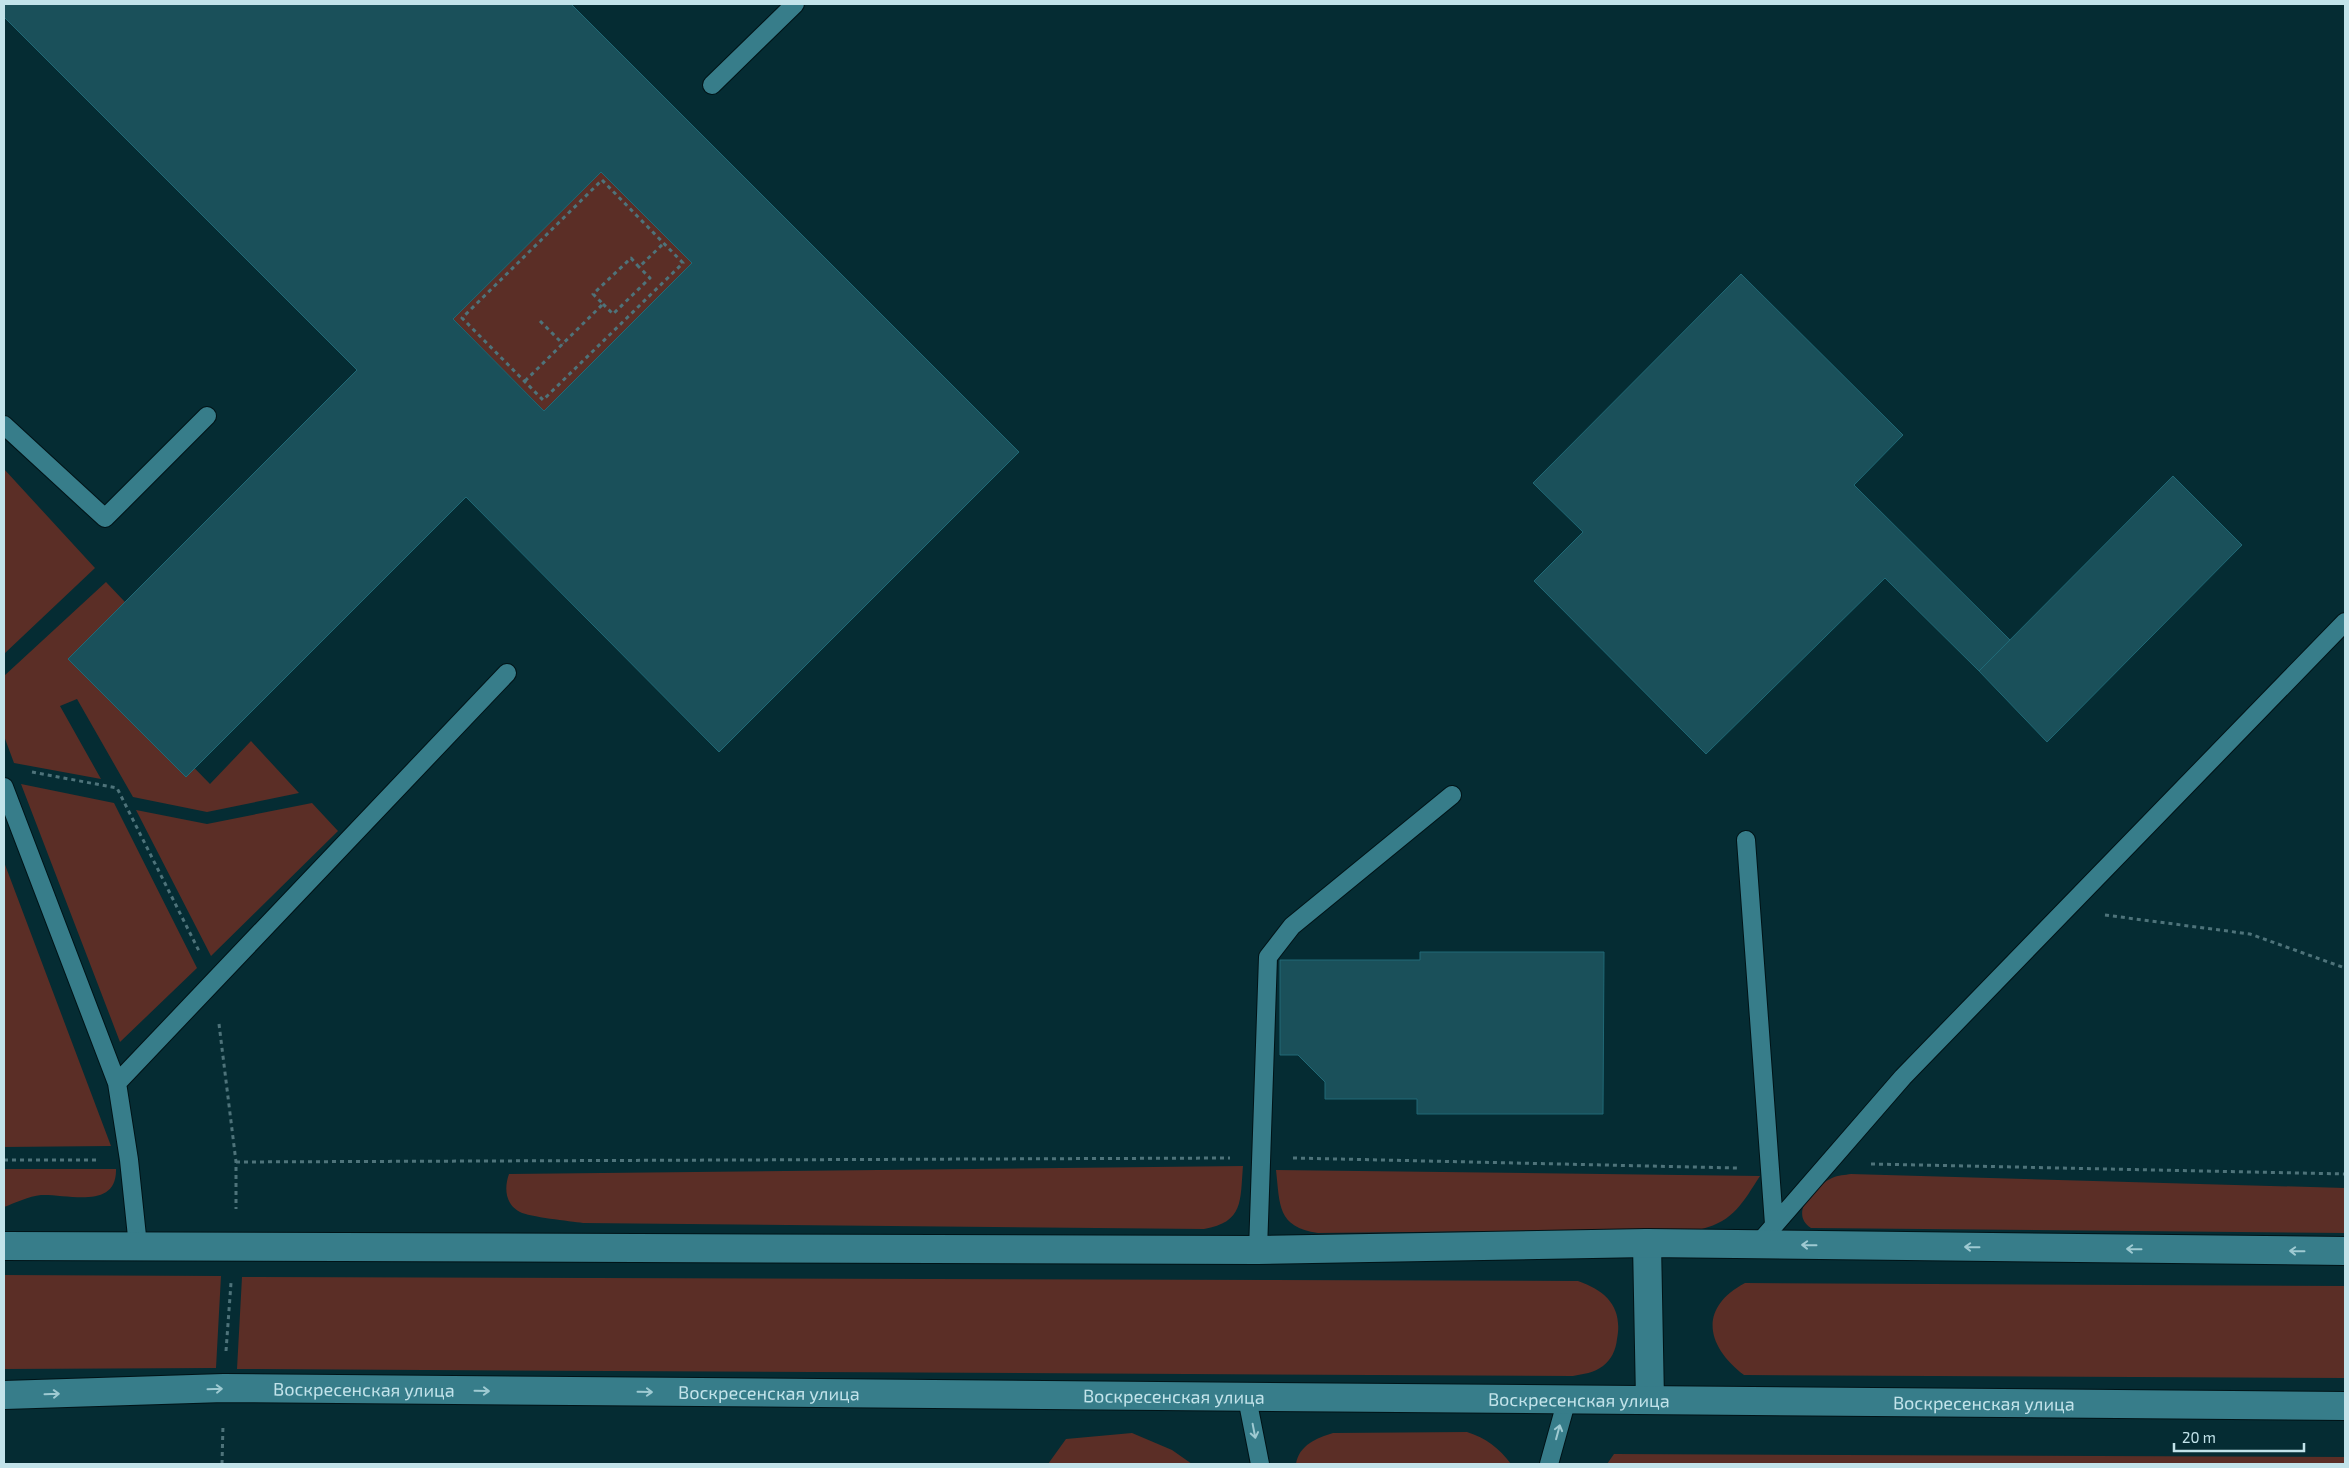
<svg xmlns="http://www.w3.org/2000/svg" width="2349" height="1468" viewBox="0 0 2349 1468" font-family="'Exo 2',sans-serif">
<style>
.green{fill:#5b2e26}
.building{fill:#1a505a;stroke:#206976;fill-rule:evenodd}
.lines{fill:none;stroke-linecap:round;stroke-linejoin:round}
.lane-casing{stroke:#001317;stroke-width:20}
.secondary-casing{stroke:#001317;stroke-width:30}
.path{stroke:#4e737a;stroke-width:3;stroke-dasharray:4 4;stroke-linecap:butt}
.lane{stroke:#377d8a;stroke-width:18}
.secondary{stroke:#377d8a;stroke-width:28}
.oneway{stroke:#9fcad2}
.labels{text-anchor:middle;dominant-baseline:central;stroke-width:4;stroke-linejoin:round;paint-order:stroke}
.street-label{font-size:18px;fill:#c2e3ea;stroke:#052c33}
</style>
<rect width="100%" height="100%" fill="#052c33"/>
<!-- green -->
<path class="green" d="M601,172L692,263L544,411L453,319Z
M4,469L95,568L4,654Z
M106,582L142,620L95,666L210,784L251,741L299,793L207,812L133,797L77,699L60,706L101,779L14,763L4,736V676Z
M21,784L114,803L197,968L120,1042Z
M312,803L338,831L211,956L136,810L207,824Z
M4,862L111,1146L4,1147Z
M1243,1166C1240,1201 1244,1222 1204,1229L583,1223C570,1221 529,1217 520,1212C505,1204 504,1188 509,1174Z
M4,1169H116C117,1210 68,1194 41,1195C29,1196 15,1203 4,1207Z
M1276,1170L1760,1176C1743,1202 1734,1221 1702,1229L1318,1233C1277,1227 1280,1205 1276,1170Z
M1851,1174L2345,1188V1233L1811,1228C1788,1213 1815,1186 1832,1178C1838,1175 1845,1175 1851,1174Z
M4,1275L221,1276L216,1368L4,1369Z
M242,1277L1578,1281C1607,1291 1623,1308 1617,1339C1616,1350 1611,1360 1603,1366C1594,1373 1583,1374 1573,1376L237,1369Z
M1745,1283L2345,1286V1378L1744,1375C1706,1346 1698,1308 1745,1283Z
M1467,1432C1486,1438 1499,1448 1511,1464H1296C1299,1445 1317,1438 1333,1433Z
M1132,1433L1172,1450L1192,1464H1048L1066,1439Z
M1614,1454L2345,1457V1464H1607Z"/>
<!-- building -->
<path class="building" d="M4,4H571L1019,452L719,752L466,497L186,777L68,659L357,370L4,17ZM601,172L692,263L544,411L453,319Z
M1741,274L1903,435L1854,485L2010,640L1979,671L1885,578L1706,754L1534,581L1583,532L1533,483Z
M2173,476L2242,545L2047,742L1979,671Z
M1420,952H1604L1603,1114H1417V1099H1325V1082L1298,1055H1280V960H1420Z"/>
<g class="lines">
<defs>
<path id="lane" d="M712,85L795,4
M4,425L105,518L207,416
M4,787L117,1083L129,1160L138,1246
M1746,840L1774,1224
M117,1083L507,673
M1758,1244L1903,1077L2345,622
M1258,1250L1268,957L1292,926L1452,795
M1247,1398L1260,1464
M1549,1464L1567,1399"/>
<g id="secondary">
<path d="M1647,1243L1650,1400"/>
<path d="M4,1246L1258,1250L1647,1243L2345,1251"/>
<path id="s1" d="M4,1395L224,1388L2345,1406"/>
</g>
</defs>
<!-- lane casing -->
<use href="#lane" class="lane-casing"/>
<!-- secondary casing -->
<use href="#secondary" class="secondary-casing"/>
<!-- path -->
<path class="path" d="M602,180L683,263L543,400L462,318Z
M603,304L613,314L650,278L639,267
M540,321L563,344
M525,381L603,304L593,294L631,258L639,267L664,243
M32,772L117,788L199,951
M2105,915L2250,934L2345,968
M219,1024L236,1162V1209
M1293,1158L1737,1168
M4,1160H98
M236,1162L1230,1158
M1871,1164L2345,1174
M226,1351L231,1283
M222,1464L223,1425"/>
<!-- lane -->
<use href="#lane" class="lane"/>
<!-- secondary -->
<use href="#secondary" class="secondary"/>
</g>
<!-- one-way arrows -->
<defs><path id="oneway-shaft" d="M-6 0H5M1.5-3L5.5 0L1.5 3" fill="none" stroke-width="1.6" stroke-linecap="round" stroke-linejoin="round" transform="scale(1.25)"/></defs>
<g class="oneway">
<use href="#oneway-shaft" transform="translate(1809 1245) rotate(-179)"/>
<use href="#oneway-shaft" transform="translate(1972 1247) rotate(-179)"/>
<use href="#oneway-shaft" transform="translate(2134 1249) rotate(-179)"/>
<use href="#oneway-shaft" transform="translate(2297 1251) rotate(-179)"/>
<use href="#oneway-shaft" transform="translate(215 1389) rotate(-2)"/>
<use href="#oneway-shaft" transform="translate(482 1391) rotate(1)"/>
<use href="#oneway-shaft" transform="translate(645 1392) rotate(1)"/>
<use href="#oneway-shaft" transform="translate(52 1394) rotate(-2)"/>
<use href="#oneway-shaft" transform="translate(1254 1431) rotate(79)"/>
<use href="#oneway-shaft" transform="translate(1558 1432) rotate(-75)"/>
</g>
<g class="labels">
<!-- street labels -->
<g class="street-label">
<text stroke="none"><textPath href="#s1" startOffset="360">Воскресенская улица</textPath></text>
<text stroke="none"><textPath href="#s1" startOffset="765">Воскресенская улица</textPath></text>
<text stroke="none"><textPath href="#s1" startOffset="1170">Воскресенская улица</textPath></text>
<text stroke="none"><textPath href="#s1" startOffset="1575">Воскресенская улица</textPath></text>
<text stroke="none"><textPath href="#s1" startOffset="1980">Воскресенская улица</textPath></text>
</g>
</g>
<!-- border -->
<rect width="2349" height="1468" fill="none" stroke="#c2e3ea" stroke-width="10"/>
<!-- scale -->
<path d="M2174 1443v8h130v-8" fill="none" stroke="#c2e3ea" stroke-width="2.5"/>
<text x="2182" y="1443" font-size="15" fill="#c2e3ea" stroke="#052c33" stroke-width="4" paint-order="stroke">20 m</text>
</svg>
